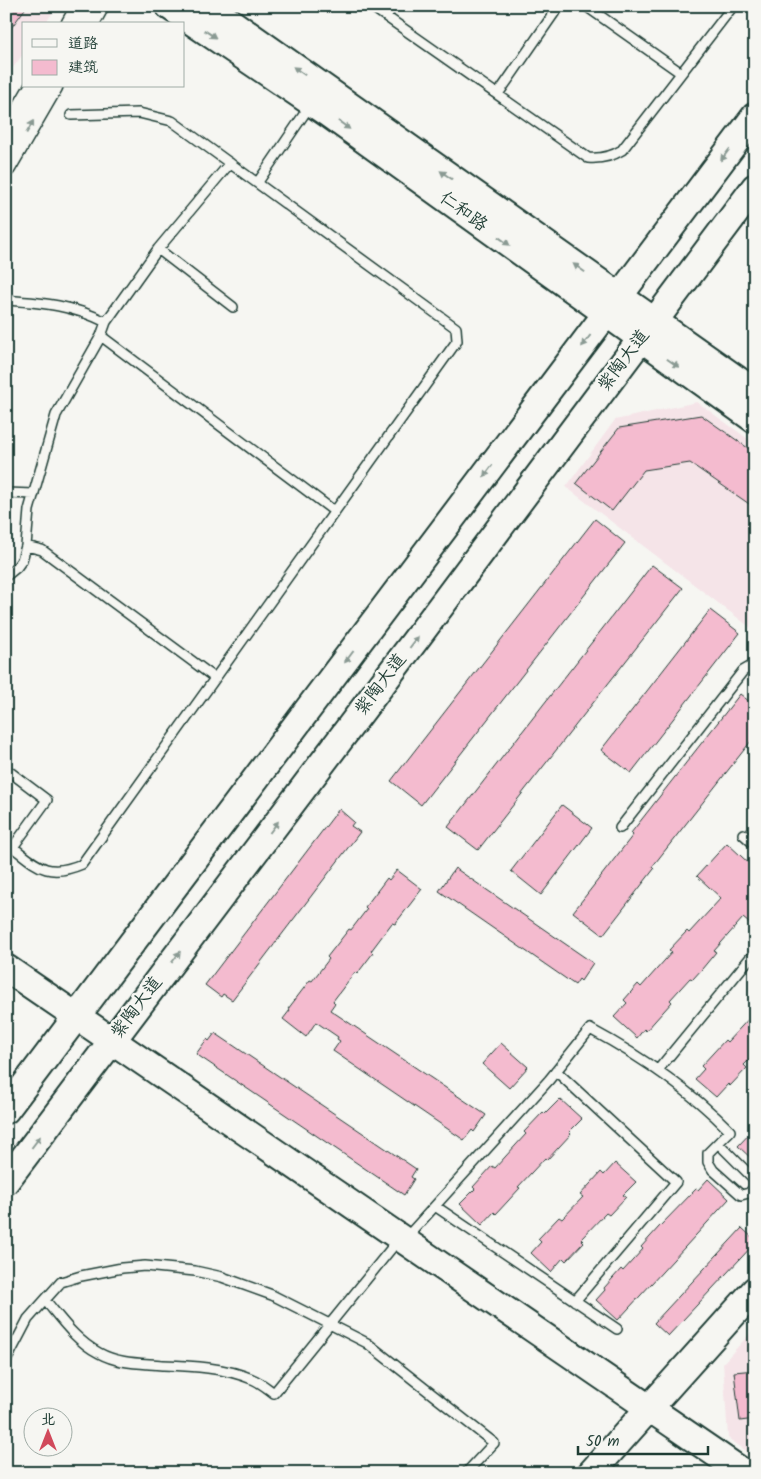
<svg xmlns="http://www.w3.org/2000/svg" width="761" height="1479" viewBox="0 0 761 1479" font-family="Kalam,'LXGW WenKai TC',sans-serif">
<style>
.built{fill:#f5e4e8}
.building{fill:#f4bbcf;stroke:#1f3d34}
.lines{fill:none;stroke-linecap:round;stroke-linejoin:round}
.lane-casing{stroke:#1f3d34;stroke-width:12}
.street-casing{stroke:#1f3d34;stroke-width:22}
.secondary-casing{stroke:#1f3d34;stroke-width:30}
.lane{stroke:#f6f6f2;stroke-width:9}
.street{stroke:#f6f6f2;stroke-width:19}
.secondary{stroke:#f6f6f2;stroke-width:26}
.oneway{fill:#8a9a93}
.labels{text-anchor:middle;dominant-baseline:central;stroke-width:5;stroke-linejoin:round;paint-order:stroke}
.street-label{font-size:18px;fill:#1f3d34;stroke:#f6f6f2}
</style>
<rect width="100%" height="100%" fill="#f6f6f2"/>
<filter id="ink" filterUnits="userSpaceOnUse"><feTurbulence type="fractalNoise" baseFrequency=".02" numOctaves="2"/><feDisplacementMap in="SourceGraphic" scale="10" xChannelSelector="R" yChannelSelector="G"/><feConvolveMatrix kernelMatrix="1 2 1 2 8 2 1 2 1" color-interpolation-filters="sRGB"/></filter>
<g filter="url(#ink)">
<!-- built -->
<path class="built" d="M6,6H57L45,24H24V53L6,77Z
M697,402L755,444V631L566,487L615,420Z
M755,1328V1457L728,1438L723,1363Z"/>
<!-- building -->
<path class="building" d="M6,6H27L6,35Z
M701,415L755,453V508L690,463L644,470L612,511L576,483L619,428Z
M595,519L625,543L421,805L391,781Z
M652,565L683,588L478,850L448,827Z
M710,610L740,633L631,773L601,750Z
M740,694L755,706V736L652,867L654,869L603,935L573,912L633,835L631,833Z
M562,805L592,828L541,895L511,871Z
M339,809L354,822L351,826L360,832L232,1000L223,994L221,997L205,985Z
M727,843L755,869V928L743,918L714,951L716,952L702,969L693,979L690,978L670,1000L672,1002L646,1031L644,1029L637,1038L614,1017L627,1003L624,1000L638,984L641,987L672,952L669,950L687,931L689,933L721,898L697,876Z
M455,868L593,963L581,981L579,979L575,985L439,891Z
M397,870L422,889L395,924L392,923L371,951L373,953L357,974L355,972L333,1001L335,1003L330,1010L486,1115L474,1132L472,1130L464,1140L333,1051L340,1041L337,1039L338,1037L316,1022L306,1037L283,1019L290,1010L288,1009L310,980L312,981L329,959L327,957L349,929L351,930L367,909L365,907L387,878L389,880Z
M755,1012V1054L744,1065L747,1068L730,1086L728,1084L716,1097L695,1079L704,1069L701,1066L725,1040L727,1042Z
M215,1033L416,1169L411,1177L414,1179L404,1195L196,1054L207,1039L209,1041Z
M501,1043L528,1067L509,1088L482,1064Z
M560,1099L582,1119L569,1132L571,1134L547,1160L545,1158L518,1187L520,1188L496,1214L494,1212L482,1225L460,1204L475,1189L473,1187L492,1166L495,1168L526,1134L524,1132L543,1112L545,1114Z
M755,1128V1162L738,1146Z
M615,1163L636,1182L623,1195L626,1197L609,1215L606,1213L581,1239L584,1242L566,1261L563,1258L551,1272L531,1253L541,1242L538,1239L559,1217L562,1219L583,1197L580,1195L601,1172L604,1175Z
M708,1179L729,1199L618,1320L596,1300L605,1290L604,1288L621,1269L623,1271L643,1249L641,1247L659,1227L696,1189L698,1190Z
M742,1228L755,1240V1243L668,1336L654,1323Z
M755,1370V1419L740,1421L734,1372Z"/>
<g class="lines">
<defs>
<path id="lane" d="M371,6L588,158C601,159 611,157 622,150L733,6
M586,6L681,73
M386,16L393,6
M498,94L559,6
M258,182L311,104
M158,249L233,307
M6,300C44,303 72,305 106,322
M101,336L334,511
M6,493L34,494
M26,546L42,550L215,678
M6,576L17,567L22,560L26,546L29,510L56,415L101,336L106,322L158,249L230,163
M6,769L47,800L13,847
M620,828L743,671L755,664
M743,834L755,845
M6,842C35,863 44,880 82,864L457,341L456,328L172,121L139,113L71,115
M658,1070L750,958
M556,1071L676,1182L575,1301
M718,1143L755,1180
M435,1206L617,1329
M405,1239L549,1080L590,1029C642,1057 689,1089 730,1131L708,1153V1162L713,1170L741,1195L749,1193L755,1187
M45,1300C61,1319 76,1341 99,1353C119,1364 140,1363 162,1365C191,1366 224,1367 252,1379C260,1382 267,1388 274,1393L399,1239
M6,1361L28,1319L61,1282L81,1276L122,1268L145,1266L195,1271L222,1277L272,1295L367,1343L494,1443L466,1473"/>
<path id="street" d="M71,24L81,6
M89,24L99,6
M6,136L35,86
M6,167L53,86"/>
<path id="secondary" d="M169,6L327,113L755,420
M208,6L755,392
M6,968L744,1473
M6,1110L755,116
M6,1181L420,634L755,187
M591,1473L755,1290"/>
</defs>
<!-- lane casing -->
<use href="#lane" class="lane-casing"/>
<!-- street casing -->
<use href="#street" class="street-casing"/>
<!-- secondary casing -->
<use href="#secondary" class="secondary-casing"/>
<!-- lane -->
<use href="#lane" class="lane"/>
<!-- street -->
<use href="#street" class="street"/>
<!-- secondary -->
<use href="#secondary" class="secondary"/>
</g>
<!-- one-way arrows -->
<defs><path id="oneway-solid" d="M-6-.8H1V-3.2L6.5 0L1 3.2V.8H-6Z" transform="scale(1.25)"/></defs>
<g class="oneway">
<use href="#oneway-solid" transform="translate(210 34) rotate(34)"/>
<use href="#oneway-solid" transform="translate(299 71) rotate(-145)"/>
<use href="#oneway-solid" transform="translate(344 125) rotate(36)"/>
<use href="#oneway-solid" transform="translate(30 127) rotate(-60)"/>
<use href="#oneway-solid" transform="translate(725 155) rotate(127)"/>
<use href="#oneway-solid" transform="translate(446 175) rotate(-145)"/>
<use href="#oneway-solid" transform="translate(504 241) rotate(36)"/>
<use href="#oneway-solid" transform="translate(579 268) rotate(-145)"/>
<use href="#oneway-solid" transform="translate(586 341) rotate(127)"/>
<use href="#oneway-solid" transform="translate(673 363) rotate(35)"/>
<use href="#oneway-solid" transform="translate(488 471) rotate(127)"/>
<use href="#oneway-solid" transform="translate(414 642) rotate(-53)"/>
<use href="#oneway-solid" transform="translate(349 657) rotate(127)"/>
<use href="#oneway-solid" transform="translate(274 827) rotate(-53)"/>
<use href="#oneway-solid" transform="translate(176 957) rotate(-53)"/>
<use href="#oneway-solid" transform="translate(36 1142) rotate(-53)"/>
</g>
</g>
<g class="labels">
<!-- street labels -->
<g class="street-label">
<text transform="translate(463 212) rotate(36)">仁和路</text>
<text transform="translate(624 361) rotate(-53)">紫陶大道</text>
<text transform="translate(381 685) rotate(-53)">紫陶大道</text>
<text transform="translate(137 1008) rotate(-53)">紫陶大道</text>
</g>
</g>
<!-- margin -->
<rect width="761" height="1479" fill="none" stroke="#f6f6f2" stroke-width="25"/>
<rect x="12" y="12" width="736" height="1454" fill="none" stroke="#1f3d34" stroke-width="2" filter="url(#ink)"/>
<!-- legend -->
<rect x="22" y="22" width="162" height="65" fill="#f6f6f2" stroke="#a0aca6"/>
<rect x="32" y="39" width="25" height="8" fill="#f6f6f2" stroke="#a0aca6"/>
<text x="68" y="48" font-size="15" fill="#1f3d34">道路</text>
<rect x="32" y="60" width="25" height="15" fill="#f4bbcf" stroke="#a0aca6"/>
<text x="68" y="72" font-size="15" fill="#1f3d34">建筑</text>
<!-- north arrow -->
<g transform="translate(48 1432)"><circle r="24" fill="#f6f6f2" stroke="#a0aca6"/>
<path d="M0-4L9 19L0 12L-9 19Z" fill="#d1495b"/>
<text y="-8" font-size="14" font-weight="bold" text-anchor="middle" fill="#1f3d34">北</text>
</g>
<!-- scale -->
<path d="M578 1446v8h130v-8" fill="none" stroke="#1f3d34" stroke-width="2.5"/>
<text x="586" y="1446" font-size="15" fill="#1f3d34" stroke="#f6f6f2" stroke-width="4" paint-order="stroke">50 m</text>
</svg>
